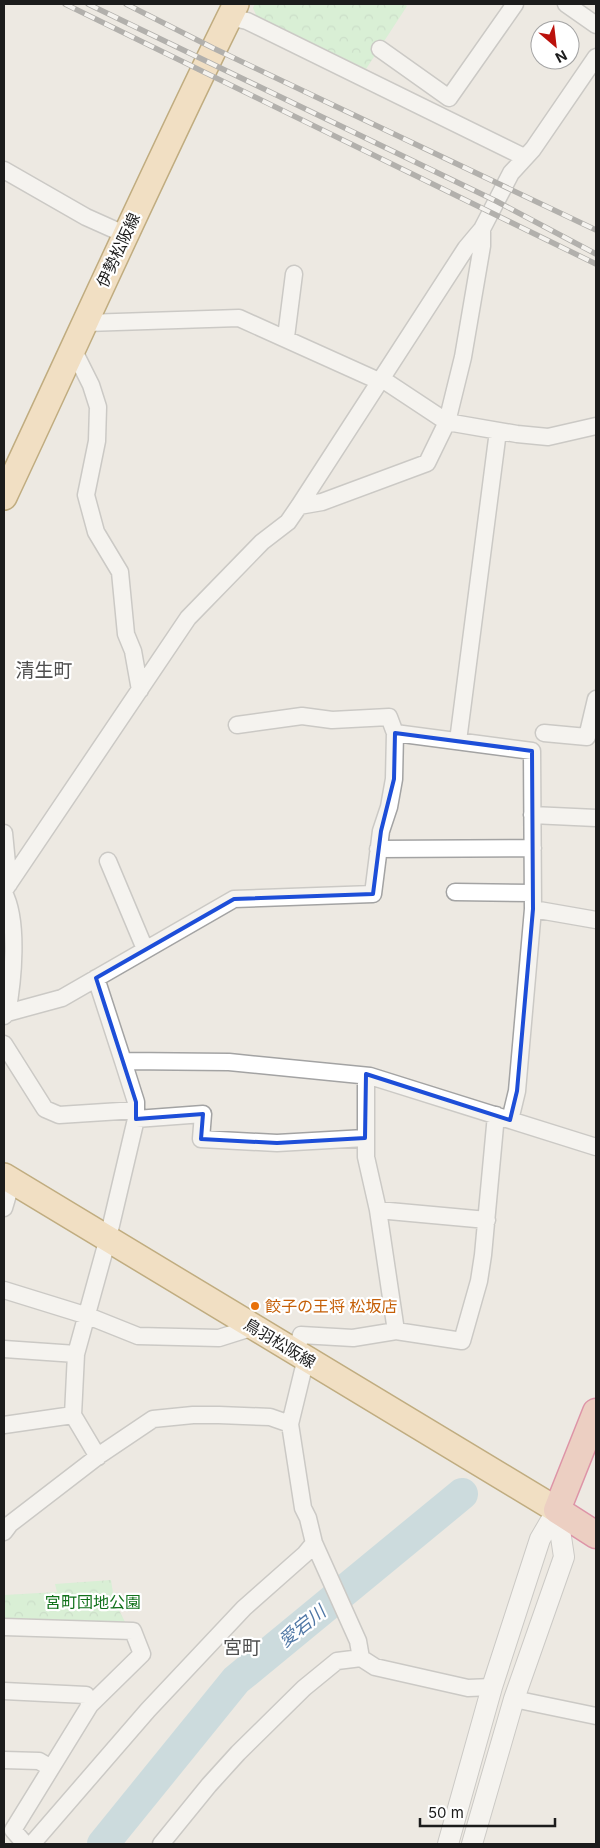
<svg xmlns="http://www.w3.org/2000/svg" width="600" height="1848" viewBox="0 0 600 1848" font-family="Inter,'Noto Sans JP',sans-serif">
<style>
.park{fill:url(#park-crowns)}
.lines{fill:none;stroke-linecap:round;stroke-linejoin:round}
.river{stroke:#a5cbd8;stroke-width:32}
.minor-casing{stroke:#a3a3a3;stroke-width:19}
.tertiary-casing{stroke:#a3a3a3;stroke-width:22}
.primary-casing{stroke:#8a6309;stroke-width:28}
.trunk-casing{stroke:#cb2e60;stroke-width:29}
.minor{stroke:#fff;stroke-width:16}
.tertiary{stroke:#fff;stroke-width:20}
.primary{stroke:#f5d29e;stroke-width:25}
.trunk{stroke:#eab09c;stroke-width:26}
.rail-casing{stroke:#6a6a6a;stroke-width:5.5}
.rail{stroke:#fff;stroke-width:4;stroke-dasharray:11;stroke-linecap:butt}
.marked{fill:none;stroke:#1d4ed8;stroke-width:4;stroke-linejoin:round}
.food-dot{fill:#e8710a;stroke:#fff;stroke-width:2}
.labels{text-anchor:middle;dominant-baseline:central;stroke-width:4.5;stroke-linejoin:round;paint-order:stroke}
.street-label{font-size:16px;fill:#1c1c1c;stroke:#fff}
.food-label{font-size:16px;fill:#c56008;stroke:#fff;text-anchor:start}
.park-label{font-size:16px;fill:#12721c;stroke:#fff}
.water-label{font-size:18px;font-style:italic;fill:#4f77a5;stroke:#fff}
.quarter-label{font-size:19px;fill:#4f4f4f;stroke:#fff}
</style>
<defs>
<pattern id="park-crowns" width="20" height="18" patternUnits="userSpaceOnUse" patternTransform="scale(1.25)"><rect width="20" height="18" fill="#c0f5c6"/><path d="M2 6a3 3 0 1 1 6 0M12 15a3 3 0 1 1 6 0" fill="none" stroke="#a4d1aa"/></pattern>
</defs>
<rect width="100%" height="100%" fill="#ede9e2"/>
<!-- park -->
<path class="park" d="M255,4H404L407,6L366,69L257,17L253,8Z
M111,1580L114,1600L127,1626L4,1620V1595L57,1592L55,1584Z"/>
<g class="lines">
<!-- river -->
<path class="river" d="M103,1844L236,1680L462,1494"/>
<defs>
<path id="minor" d="M566,4L596,25
M229,17L247,21L524,157
M380,49L449,98L515,4
M4,170L86,217L124,234
M86,323L239,318L381,382
M286,337L294,274
M73,349L91,385L98,407L97,441L86,495L96,532L120,572L126,634L133,651L140,690
M382,379L447,422L517,434L548,437L596,426
M299,506L322,502L427,463L447,422L463,357L482,246V229
M237,725L302,716L332,720L389,717L395,733L532,751L533,909L517,1091L510,1120
M544,733L587,737L596,699
M458,741L498,431
M532,815L596,818
M4,833L9,884
M378,849L533,848
M108,861L145,949
M4,891L188,618L262,542L288,522L299,506L466,248L482,229L511,173L533,149L596,57
M455,892L532,893
M4,893C19,921 13,982 7,1013
M533,909L596,920
M96,978L123,1061
M4,1016L7,1013L62,998L234,899L373,894L381,831L389,807L394,779L395,733
M4,1044L45,1109L59,1115L136,1110
M136,1119L203,1114L201,1139L277,1143L365,1138
M4,1208L12,1181
M378,1210L487,1220
M4,1290L88,1316L138,1336L219,1338L254,1327
M396,1331L462,1341L479,1281L483,1255L496,1115
M4,1349L76,1354
M296,1352L301,1335L353,1338L396,1331L378,1210L366,1157V1076
M306,1358L290,1424L303,1508L308,1518L314,1543L358,1641L361,1658
M4,1425L73,1415
M98,1457L73,1415L76,1354L108,1238L136,1119V1102L123,1061L229,1062L370,1076L596,1147
M4,1532L10,1524L101,1454L153,1419L193,1415H219L270,1417L290,1424
M4,1627L133,1631L142,1654L90,1705L13,1830L25,1844
M4,1691L86,1695L90,1705
M514,1699L596,1716
M4,1760L39,1761L51,1768
M32,1844L148,1710L244,1608L305,1554L314,1543
M161,1844L209,1785L238,1753L304,1688L337,1661L361,1658L375,1667L468,1688L492,1687"/>
<path id="tertiary" d="M448,1844L492,1687L540,1539L557,1510
M472,1844L514,1699L564,1557L557,1510"/>
<path id="primary" d="M4,497C81,333 155,167 236,4
M4,1176L557,1510"/>
<path id="trunk" d="M596,1412L557,1510L596,1535"/>
</defs>
<!-- minor casing -->
<use href="#minor" class="minor-casing"/>
<!-- tertiary casing -->
<use href="#tertiary" class="tertiary-casing"/>
<!-- primary casing -->
<use href="#primary" class="primary-casing"/>
<!-- trunk casing -->
<use href="#trunk" class="trunk-casing"/>
<!-- minor -->
<use href="#minor" class="minor"/>
<!-- tertiary -->
<use href="#tertiary" class="tertiary"/>
<!-- primary -->
<use href="#primary" class="primary"/>
<!-- trunk -->
<use href="#trunk" class="trunk"/>
<defs>
<path id="rail" d="M65,4L596,264
M88,4L496,201L596,254
M126,4L213,48L596,230"/>
</defs>
<!-- rail casing -->
<use href="#rail" class="rail-casing"/>
<!-- rail -->
<use href="#rail" class="rail"/>
</g>
<!-- marked area -->
<path d="M0 0H600V1848H0ZM395,733L532,751L533,909L517,1091L510,1120L366,1074L365,1138L277,1143L201,1139L203,1114L136,1119V1102L96,978L234,899L373,894L381,831L394,779Z" fill="#ede9e2" fill-opacity=".55" fill-rule="evenodd"/>
<path class="marked" d="M395,733L532,751L533,909L517,1091L510,1120L366,1074L365,1138L277,1143L201,1139L203,1114L136,1119V1102L96,978L234,899L373,894L381,831L394,779Z"/>
<!-- markers -->
<circle class="food-dot" cx="255" cy="1306" r="5"/>
<g class="labels">
<!-- street labels -->
<g class="street-label">
<text transform="translate(118 250) rotate(-65)">伊勢松阪線</text>
<text transform="translate(280 1343) rotate(31)">鳥羽松阪線</text>
</g>
<!-- food labels -->
<g class="food-label">
<text x="265" y="1306">餃子の王将 松坂店</text>
</g>
<!-- park labels -->
<g class="park-label">
<text x="93" y="1602">宮町団地公園</text>
</g>
<!-- water labels -->
<g class="water-label">
<text transform="translate(302 1626) rotate(-39)">愛宕川</text>
</g>
<!-- quarter labels -->
<g class="quarter-label">
<text x="44" y="670">清生町</text>
<text x="242" y="1647">宮町</text>
</g>
</g>
<!-- border -->
<rect width="600" height="1848" fill="none" stroke="#1c1c1c" stroke-width="10"/>
<!-- north arrow -->
<g transform="translate(555 45) rotate(152)"><circle r="24" fill="#ffffff" stroke="#a4a4a4"/>
<path d="M0-4L9 19L0 12L-9 19Z" fill="#bb110c"/>
<text y="-8" font-size="14" font-weight="bold" text-anchor="middle" fill="#1c1c1c">N</text>
</g>
<!-- scale -->
<path d="M420 1818v8h135v-8" fill="none" stroke="#1c1c1c" stroke-width="2.5"/>
<text x="428" y="1818" font-size="15" fill="#1c1c1c" stroke="#ffffff" stroke-width="4" paint-order="stroke">50 m</text>
</svg>
